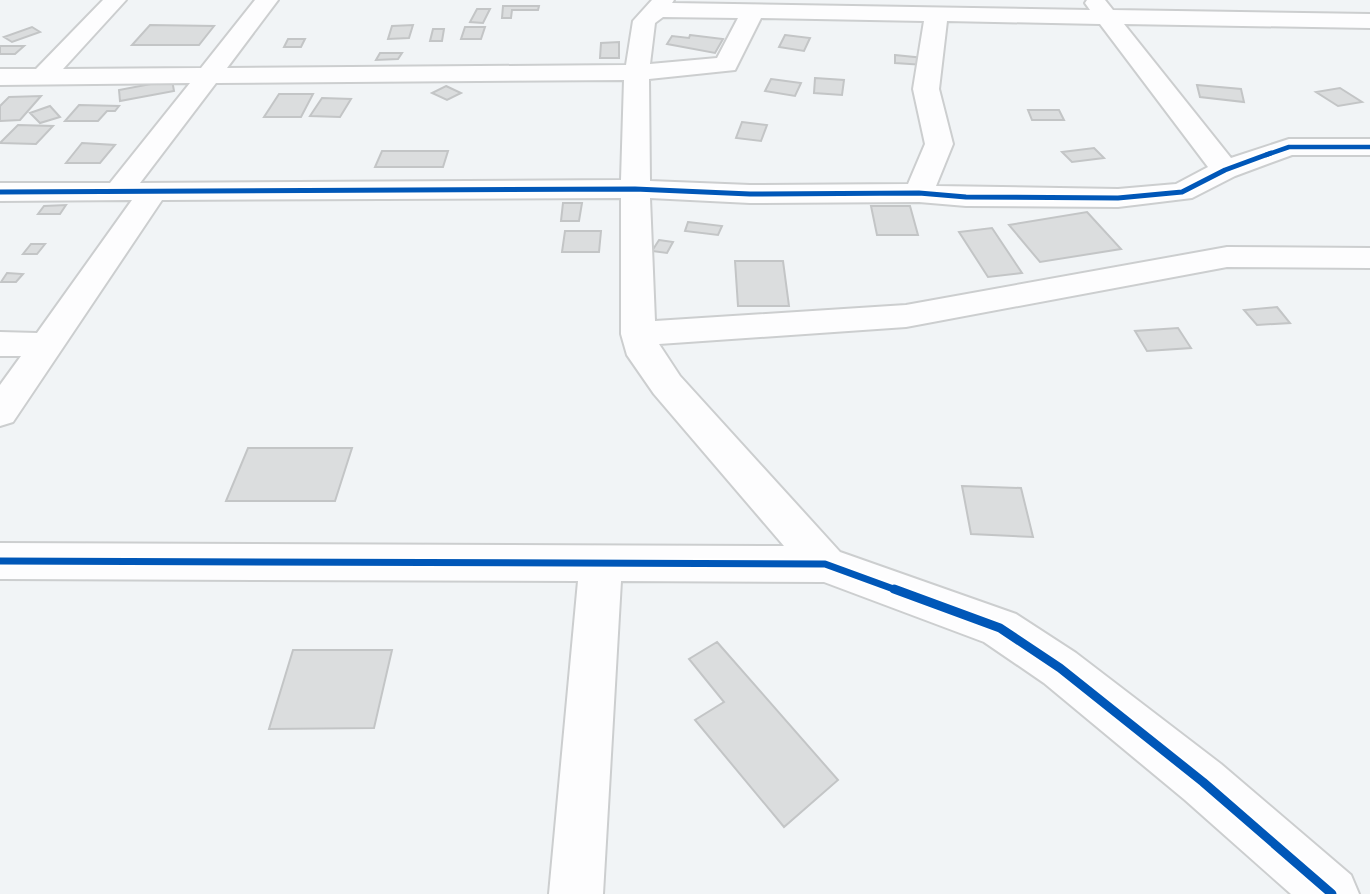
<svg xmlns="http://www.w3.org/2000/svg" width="1370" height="894" viewBox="0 0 1370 894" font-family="Overpass,sans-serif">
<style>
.building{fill:#dbddde;stroke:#c3c5c6;stroke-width:2}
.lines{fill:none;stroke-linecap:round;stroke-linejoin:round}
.street-casing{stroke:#cccecf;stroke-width:4}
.street{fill:#fdfdfe;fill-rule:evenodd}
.cycleway-far3-casing{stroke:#fff;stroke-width:7}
.cycleway-far2-casing{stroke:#fff;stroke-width:9}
.cycleway-far1-casing{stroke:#fff;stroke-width:11}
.cycleway-casing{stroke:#fff;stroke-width:13}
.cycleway-far3{stroke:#0057b8;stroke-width:4.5}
.cycleway-far2{stroke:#0057b8;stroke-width:5}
.cycleway-far1{stroke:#0057b8;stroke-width:7}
.cycleway{stroke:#0057b8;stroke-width:9}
</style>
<rect width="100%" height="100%" fill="#f1f4f6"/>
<!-- building -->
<path class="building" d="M503,6H539L538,10H512L511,18H502Z
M477,9H490L483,23L470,22Z
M150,25L214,26L199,45H132Z
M413,25L409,38L388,39L392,26Z
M32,27L40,32L12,42L4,37Z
M465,27H485L481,39H461Z
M433,29H444L442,41H430Z
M690,35L723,39L715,53L667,44L672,36L689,38Z
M785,35L810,38L804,51L779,47Z
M288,39H305L301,47H284Z
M619,42V58H600L601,43Z
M0,46H24L15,54H0Z
M380,53H402L398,59L376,60Z
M895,55L924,58V65L895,63Z
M815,78L844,80L842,95L814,93Z
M771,79L801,83L795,96L765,91Z
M172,80L174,91L120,101L119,90Z
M1197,85L1241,89L1244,102L1200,97Z
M446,86L461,93L447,100L432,93Z
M1340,88L1362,102L1338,106L1316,92Z
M279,94H313L301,117H264Z
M41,96L20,120L0,121V106L9,97Z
M322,98L351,99L340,117L310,116Z
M79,105L119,106L115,111H107L98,121H65Z
M50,106L60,117L40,123L30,113Z
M1028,110H1059L1064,120H1032Z
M742,122L767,125L761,141L736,138Z
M18,125L53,126L36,144L0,143Z
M82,143L115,145L100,163H66Z
M1094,148L1104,158L1072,162L1062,152Z
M382,151H448L443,167H375Z
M563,203H582L579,221H561Z
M66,205L60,214H38L44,206Z
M871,206H910L918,235H877Z
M1087,212L1121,249L1040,262L1009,225Z
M688,222L722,226L718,235L685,231Z
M992,228L1022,273L988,277L959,232Z
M565,231H601L599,252H562Z
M659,240L673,242L667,253L652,251Z
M31,244H45L37,254H23Z
M735,261H783L789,306H738Z
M7,273L23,274L16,282H1Z
M1277,307L1290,323L1257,325L1244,310Z
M1178,328L1191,348L1147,351L1135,331Z
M248,448H352L335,501H226Z
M962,486L1021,488L1033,537L971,534Z
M717,642L838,780L784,827L695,720L724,702L689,659Z
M293,650H392L374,728L269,729Z"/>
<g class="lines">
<defs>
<path id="street" d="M103,0H126L63,69L201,68L255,0H278L227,68L626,65L633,21L652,0H674L672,3L1090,10L1085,3L1087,0H1105L1113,10L1370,14V28L1124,24L1231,158L1289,139H1370V155H1292L1235,176L1192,198L1118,207L966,206L919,202L750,203L650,198L655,321L906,305L1227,247L1370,248V268L1227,267L906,327L659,344L680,376L840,552L1016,614L1076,653L1221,764L1351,875L1359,894H1291L1185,800L1044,683L984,642L824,582L621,581L603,894H549L578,581L0,579V543L784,546L654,394L627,355L621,334V198L162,200L13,422L0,426V385L21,356H0V332L37,333L132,200L0,201V183H110L190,83L0,85V69H36ZM663,17L738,18L717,58L650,64L655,23ZM761,18L924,21L913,89L925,144L908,184L750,185L650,181L649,79L735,70ZM947,21L1100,24L1208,167L1176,184L1118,189L936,186L953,144L939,89ZM624,80L621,180L140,183L216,83Z"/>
</defs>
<!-- street casing -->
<use href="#street" class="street-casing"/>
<!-- street -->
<use href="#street" class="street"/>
<defs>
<path id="cycleway-far3" d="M1266,155L1289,147H1370"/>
<path id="cycleway-far2" d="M0,192L635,189L750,194L919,193L966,197L1118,198L1182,192L1225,170L1271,153"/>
<path id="cycleway-far1" d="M0,561L825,564L899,591"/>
<path id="cycleway" d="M894,589L1000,628L1060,668L1203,782L1332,894"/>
</defs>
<!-- cycleway-far3 casing -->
<use href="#cycleway-far3" class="cycleway-far3-casing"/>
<!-- cycleway-far2 casing -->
<use href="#cycleway-far2" class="cycleway-far2-casing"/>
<!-- cycleway-far1 casing -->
<use href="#cycleway-far1" class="cycleway-far1-casing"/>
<!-- cycleway casing -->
<use href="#cycleway" class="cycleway-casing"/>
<!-- cycleway-far3 -->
<use href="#cycleway-far3" class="cycleway-far3"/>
<!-- cycleway-far2 -->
<use href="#cycleway-far2" class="cycleway-far2"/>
<!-- cycleway-far1 -->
<use href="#cycleway-far1" class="cycleway-far1"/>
<!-- cycleway -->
<use href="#cycleway" class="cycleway"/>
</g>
</svg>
